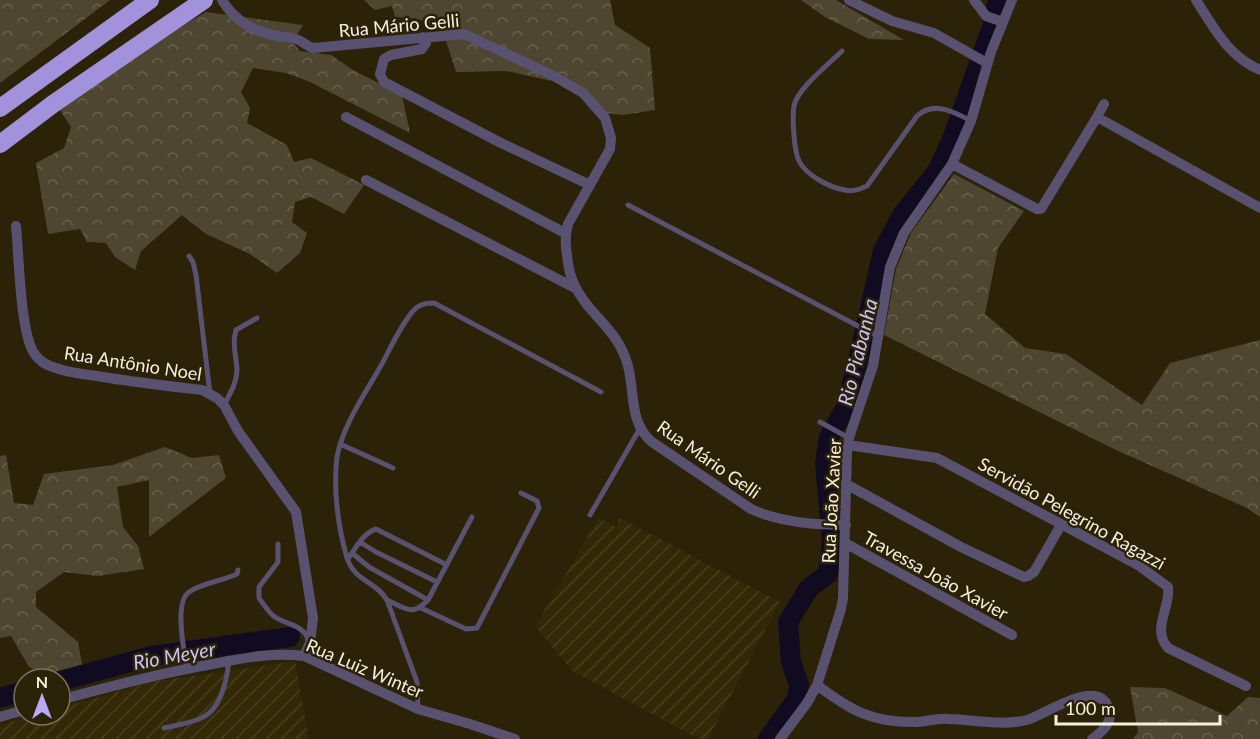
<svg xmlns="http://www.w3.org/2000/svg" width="1260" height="739" viewBox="0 0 1260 739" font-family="Lato,sans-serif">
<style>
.industrial{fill:url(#industrial-furrows)}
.forest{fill:url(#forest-crowns)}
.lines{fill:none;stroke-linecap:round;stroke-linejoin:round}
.river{stroke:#110b22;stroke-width:20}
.service{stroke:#585270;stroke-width:5}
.minor{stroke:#585270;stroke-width:10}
.motorway{stroke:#a192db;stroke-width:18}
.labels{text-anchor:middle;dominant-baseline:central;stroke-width:5;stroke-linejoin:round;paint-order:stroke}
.street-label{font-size:18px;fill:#f5efe0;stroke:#2b2208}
.water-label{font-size:20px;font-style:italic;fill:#cbc2f8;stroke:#2b2208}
</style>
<defs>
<pattern id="industrial-furrows" width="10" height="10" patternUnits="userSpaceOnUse" patternTransform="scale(1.5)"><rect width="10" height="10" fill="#342906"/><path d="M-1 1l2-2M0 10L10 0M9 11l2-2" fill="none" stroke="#483e1e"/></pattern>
<pattern id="forest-crowns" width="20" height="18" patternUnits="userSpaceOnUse" patternTransform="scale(1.5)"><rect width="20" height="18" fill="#4e4630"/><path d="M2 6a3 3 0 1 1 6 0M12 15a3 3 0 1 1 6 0" fill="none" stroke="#68614e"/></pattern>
</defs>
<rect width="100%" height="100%" fill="#2b2208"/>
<!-- industrial -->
<path class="industrial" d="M599,518L616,527L620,518L780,602L708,739H699L572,671L535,626Z
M295,661L309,739H0V725L34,715H60V708L150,682Z"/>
<!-- forest -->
<path class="forest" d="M0,0H110L0,83Z
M364,0H610L615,25L650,48L655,110L623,115L596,112L570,85L507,71L456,72L442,28L415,18L395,17L392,6L375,10Z
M801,0H836L904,40L869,39L825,17Z
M206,12L303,25L292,42L300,51L331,55L353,70L402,95L410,133L308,81L286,73L253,68L241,92L250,108L247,123L287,145L294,162L311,158L364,185L344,214L311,197L295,202L292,222L307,233L300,253L277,273L250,254L206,234L182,215L141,251L135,270L115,257L106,243L87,242L80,229L48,234L36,163L64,148L71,127L58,107L163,37Z
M954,174L1024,211L998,248L985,314L1025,348L1066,354L1142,405L1170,363L1260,340V517L1247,508L1116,450L884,335L896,269L911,233Z
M165,447L192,458L219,455L226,478L149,537V480L117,487L123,527L138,546L144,569L98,576L64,572L36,592V607L78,642L83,669L57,679H51L29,667L11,636L0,638V456L6,455L14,503L33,505L44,474L113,465Z
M1130,687L1165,688L1227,716L1248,697L1260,698V739H1133L1138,732Z"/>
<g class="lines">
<!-- river -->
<path class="river" d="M60,681L152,656L290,637
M0,698L24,691
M768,739L797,699L799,685L791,662L788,622L809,588L828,574L832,542L825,463L829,437L846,407L860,352L883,251L902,215L938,170L952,139L993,24L998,0"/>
<!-- service -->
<path class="service" d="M842,51C829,64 797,89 794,106C792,118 794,151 799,161C806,175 830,188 845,190C853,192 860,189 867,186L917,116C933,101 953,111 971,121
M628,205L879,337
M189,256L193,262L196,275L210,394
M224,405C230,394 237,382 237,369C236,355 232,344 236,330L257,318
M820,422L849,438
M340,444L393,468
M590,515L639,430
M360,542L376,552L437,582
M278,544V562L259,587V598C264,605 269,613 275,617C287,625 302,624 308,639
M352,553L369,567L428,600
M348,559C355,549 363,533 376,529L447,565
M387,600C405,608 412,617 428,600L472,517
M421,608L466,629L477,628L539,508L537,501L521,493
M187,668C184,652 174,602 189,592C202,583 222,581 237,574L238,570
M418,709L417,682L387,600C376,581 355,582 347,558C338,527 333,489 337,457C343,424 367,391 383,362C392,345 401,325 413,311C419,304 426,303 434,303L601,392
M164,728C177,725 194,723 205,716C222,706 227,678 229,661"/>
<!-- minor -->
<path class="minor" d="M222,0C235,21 253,31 277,36C283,37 290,37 296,39C303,41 306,46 313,48L464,34L552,75L583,93L605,118L611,138L610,149L568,224C565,234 565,244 567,255C568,265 570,277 575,286C589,316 618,328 628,366C635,393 629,423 652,442L751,509C779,522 814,525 846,525
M849,0L892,21L934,33L987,63
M974,0L986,16L1003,22
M1196,0C1214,28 1228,56 1260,70
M423,37L426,43L422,49L391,55L384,59L380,74L384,82L501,143L590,185
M346,117L565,233
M1097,117L1104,104
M952,164L1037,209H1041L1097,117L1260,208
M366,180L575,288
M16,226C19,254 20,332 34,353C39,361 48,366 56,368C69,373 84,374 97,376C132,382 167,386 202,390L217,398L224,405L238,431L296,512L313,618L310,643L304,656
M848,445L937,458L1138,565L1168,587C1171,608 1151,629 1168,648L1246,686
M846,484L961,547L1024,577L1028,576L1034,572L1061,525
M845,543L1012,635
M817,685C851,711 873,723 917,722C928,721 939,718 949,719C975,720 1002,726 1027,720C1045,715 1098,676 1109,709C1113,723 1102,732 1092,739
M60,700C111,686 161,673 213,664C244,658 273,652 304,656L418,709L470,724L515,739
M0,717L24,710
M780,739L807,703L817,685L841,609L843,598L847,452L849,438L873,366L890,267L904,233L952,164L971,121L991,52L1012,0"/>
<!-- motorway -->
<path class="motorway" d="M0,108L150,0
M0,144L53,104L204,0"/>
</g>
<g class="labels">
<!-- street labels -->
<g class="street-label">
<text transform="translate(399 25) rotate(-5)">Rua Mário Gelli</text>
<text transform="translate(133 363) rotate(9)">Rua Antônio Noel</text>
<text transform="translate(709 459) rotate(35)">Rua Mário Gelli</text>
<text transform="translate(831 501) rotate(-87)">Rua João Xavier</text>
<text transform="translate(1072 513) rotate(29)">Servidão Pelegrino Ragazzi</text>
<text transform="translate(936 575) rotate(29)">Travessa João Xavier</text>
<text transform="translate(365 668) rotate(23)">Rua Luiz Winter</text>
</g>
<!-- water labels -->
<g class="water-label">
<text transform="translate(857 352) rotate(-76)">Rio Piabanha</text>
<text transform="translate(174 655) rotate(-10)">Rio Meyer</text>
</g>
</g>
<!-- north arrow -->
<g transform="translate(42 697)"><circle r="28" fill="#2b2208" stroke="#7c745e" stroke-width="1.5"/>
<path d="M0-4.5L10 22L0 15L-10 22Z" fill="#baaaf7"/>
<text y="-9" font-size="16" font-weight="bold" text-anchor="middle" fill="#f5efe0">N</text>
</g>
<!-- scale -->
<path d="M1056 715v9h164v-9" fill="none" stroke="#f5efe0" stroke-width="3"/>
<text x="1065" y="715" font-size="18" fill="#f5efe0" stroke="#2b2208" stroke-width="4.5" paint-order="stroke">100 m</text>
</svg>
